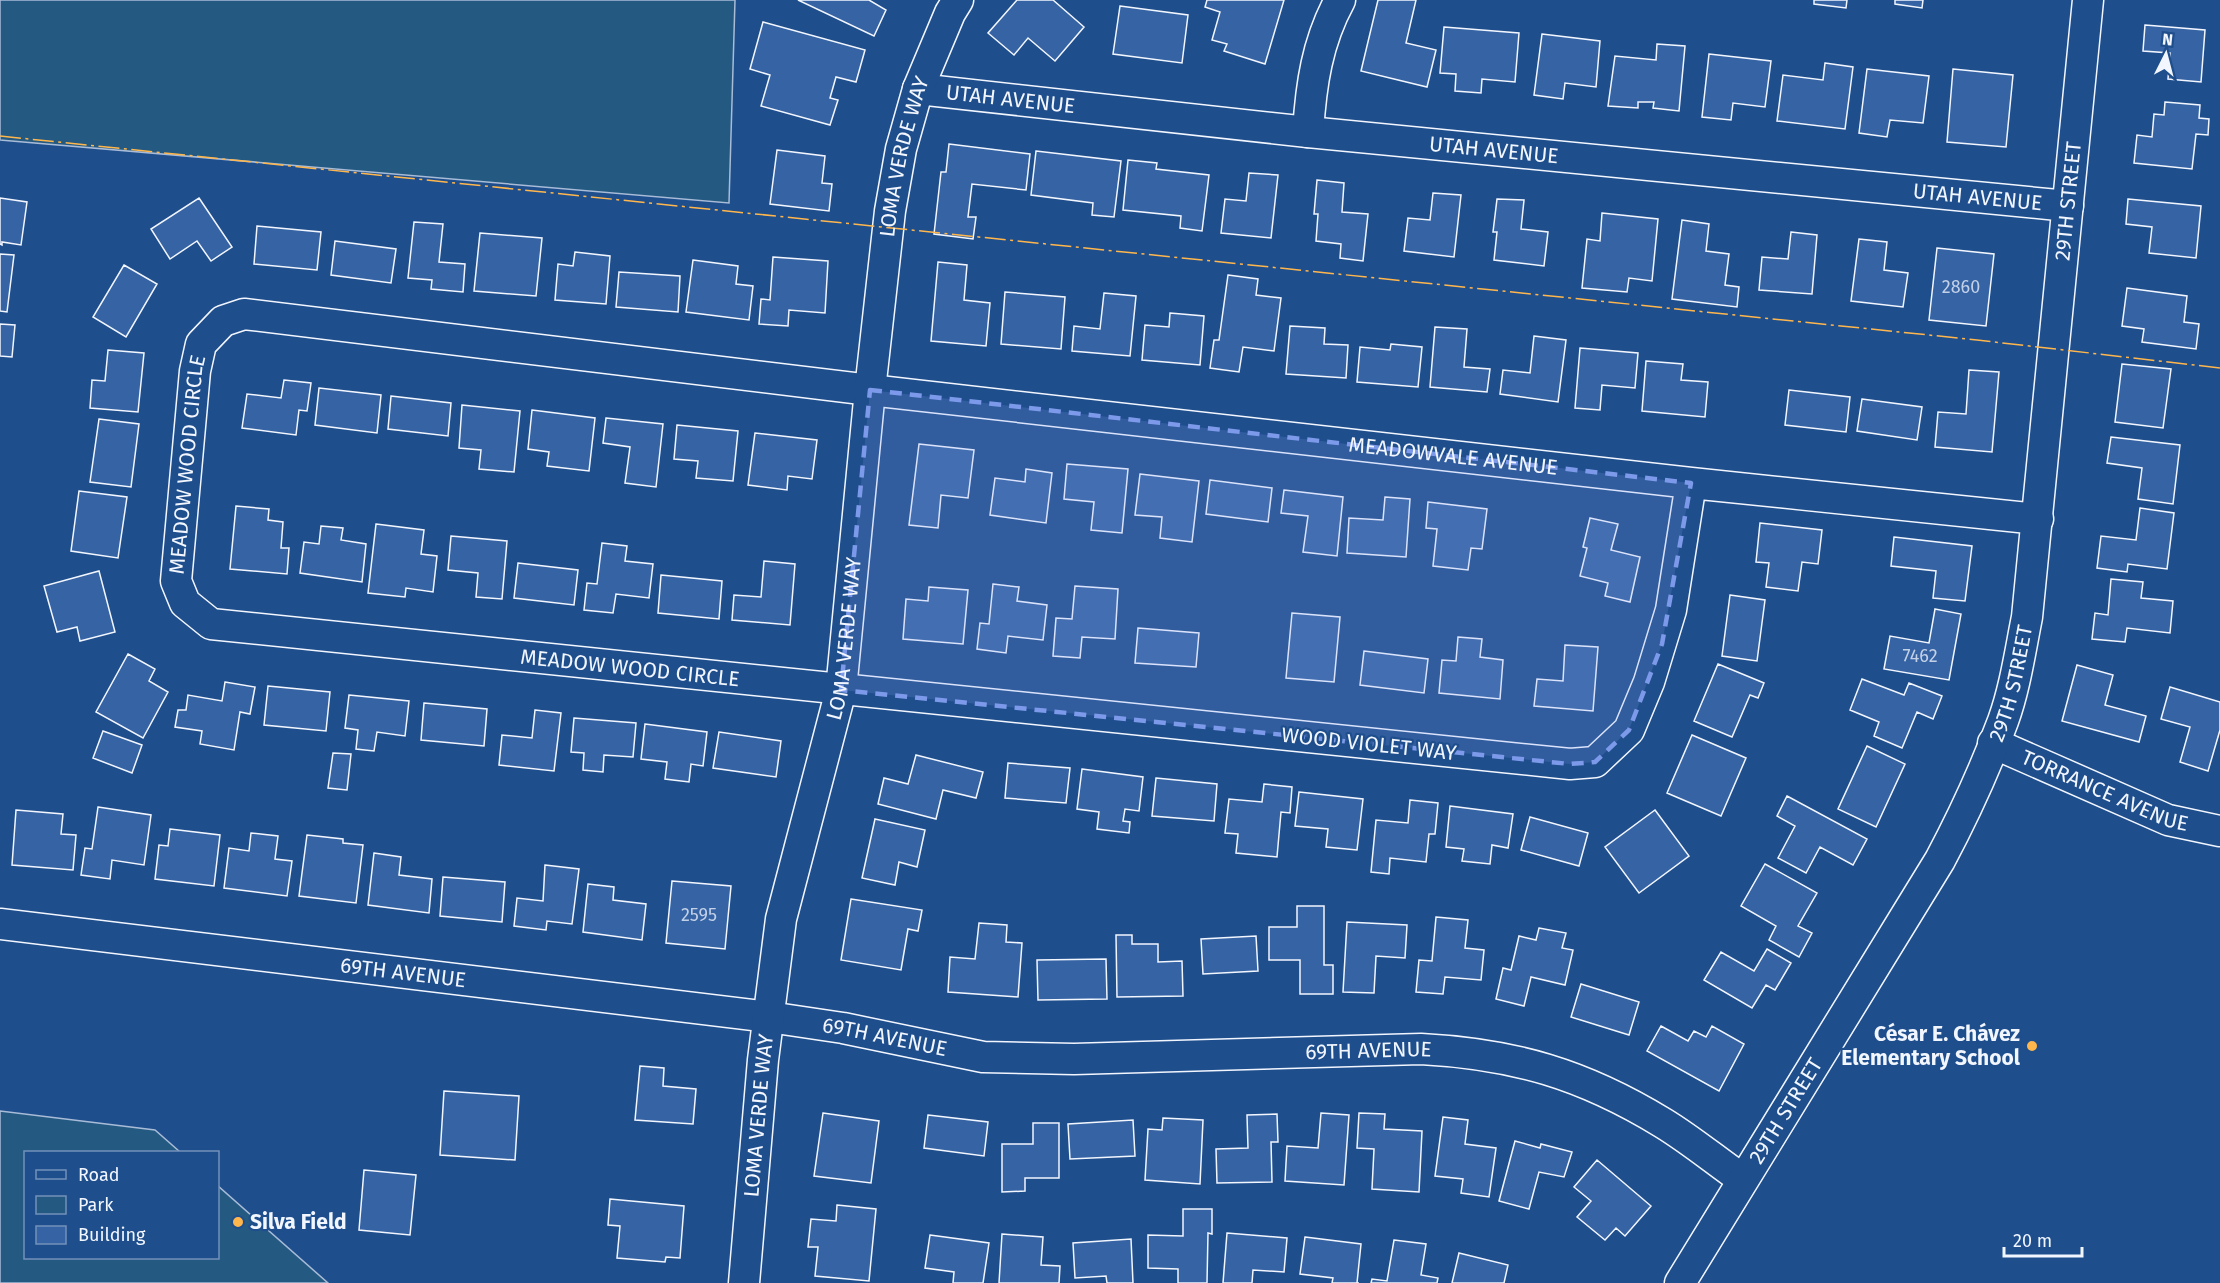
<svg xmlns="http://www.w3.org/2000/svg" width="2220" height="1283" viewBox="0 0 2220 1283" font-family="'Fira Sans',sans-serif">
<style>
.green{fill:#245a82;stroke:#a8bbd7;stroke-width:1.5}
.building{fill:#3563a3;stroke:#f2f6ff;stroke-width:1.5}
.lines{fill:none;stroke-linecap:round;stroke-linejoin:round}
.minor-casing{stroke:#f2f6ff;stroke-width:33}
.minor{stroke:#1f4e8c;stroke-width:30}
.power{stroke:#ffb74d;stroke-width:1.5;stroke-dasharray:21 4.5 3 4.5;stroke-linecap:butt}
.marked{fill:#7d9aea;fill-opacity:0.2;stroke:#7d9aea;stroke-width:4.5;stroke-dasharray:12 8;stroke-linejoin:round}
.poi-dot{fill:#ffb74d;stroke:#1f4e8c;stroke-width:2}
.labels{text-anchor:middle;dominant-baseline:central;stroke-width:4.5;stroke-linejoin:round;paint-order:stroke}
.number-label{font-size:18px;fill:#c3d1e8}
.street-label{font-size:21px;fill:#f2f6ff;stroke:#1f4e8c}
.poi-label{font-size:21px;font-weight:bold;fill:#f2f6ff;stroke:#1f4e8c;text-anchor:end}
</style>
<rect width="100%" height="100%" fill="#1f4e8c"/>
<!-- green -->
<path class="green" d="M0,0H735L729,203L0,140Z
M0,1111L155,1130L180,1152H26V1258H218V1186L328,1283H0Z"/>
<!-- building -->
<path class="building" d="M798,0H869L886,10L874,36Z
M1017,0H1053L1084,27L1055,61L1028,38L1014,55L988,33Z
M1207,0H1284L1265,64L1224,51L1227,44L1212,40L1220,12L1205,7Z
M1378,0H1416L1406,43L1436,50L1427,87L1361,71Z
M1814,0H1847L1846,8L1814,4Z
M1895,0H1923L1922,8L1895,4Z
M1120,6L1188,15L1182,63L1113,54Z
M763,22L865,50L856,82L836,77L830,98L838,100L830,125L761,106L770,75L750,69Z
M2145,25L2205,30L2201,82L2168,79L2170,53L2143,51Z
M1444,27L1519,33L1515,82L1482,79L1481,93L1455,91L1456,74L1440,73Z
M1542,34L1600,41L1596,87L1565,83L1563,99L1534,95Z
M1657,44L1685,46L1679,111L1653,108L1654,102H1638V108L1608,106L1615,56L1656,60Z
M1709,54L1771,61L1765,107L1733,103L1731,120L1702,117Z
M1825,63L1853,67L1845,129L1777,121L1783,75L1823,80Z
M1867,69L1929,76L1923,123L1890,120L1887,137L1859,133Z
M1953,69L2013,75L2006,147L1947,142Z
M2165,102L2200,105L2199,118L2209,119L2208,135L2196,134L2192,169L2134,163L2137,135L2152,137L2154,114L2164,115Z
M949,144L1030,154L1026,190L972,184L968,217H976L973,239L934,234L941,172H946Z
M777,150L825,156L822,183L832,184L829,211L770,204Z
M1036,151L1121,161L1114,217L1092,215L1093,203L1031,195Z
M1128,160L1157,163L1156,169L1209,175L1202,231L1180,228L1181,216L1123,210Z
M1249,173L1278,175L1271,238L1221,233L1225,199L1246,201Z
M1317,180L1344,183L1342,212L1368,214L1363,261L1340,258L1341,244L1316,241L1318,214H1314Z
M1433,193L1461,195L1454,257L1404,251L1408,218L1430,220Z
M0,198L27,202L21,245L2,242V245L0,244Z
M199,198L232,247L211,261L197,241L170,259L151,229Z
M1497,199L1524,200L1521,229L1548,232L1544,266L1494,260L1497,232H1493Z
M2128,199L2201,206L2196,258L2149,253L2152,227L2126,224Z
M1602,213L1658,219L1652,281L1629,278L1627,292L1582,288L1587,239L1600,241Z
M1682,220L1709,224L1706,251L1729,254L1725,285L1739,287L1737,307L1672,299Z
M414,222L443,224L439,262L465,264L463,292L431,289L432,280L408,278Z
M257,226L321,232L317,270L254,264Z
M1791,232L1817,235L1812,294L1759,290L1762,257L1788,259Z
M480,233L542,238L536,296L474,291Z
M1859,239L1887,242L1884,270L1908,273L1903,307L1851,301Z
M335,241L396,249L391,283L331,275Z
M1937,248L1994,254L1986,326L1929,320Z
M575,252L610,256L606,304L555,300L558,264L573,266Z
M0,254L14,255L7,312L0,311Z
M773,257L828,261L825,313L789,310L788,326L759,324L761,299L770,300Z
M693,260L738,266L736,284L753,286L749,320L686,312Z
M938,262L967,265L964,300L990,303L986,346L931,341Z
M124,265L157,284L126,337L93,317Z
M619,272L680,276L678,312L616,307Z
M1228,275L1258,279L1256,295L1281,298L1274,351L1243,347L1239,372L1210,368L1214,340H1219Z
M2127,288L2187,296L2184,322L2199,324L2196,349L2142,342L2144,329L2122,326Z
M1005,292L1065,297L1061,349L1001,344Z
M1104,293L1136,296L1130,356L1072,351L1074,326L1100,329Z
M1170,313L1204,316L1200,365L1142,360L1145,325L1169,327Z
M0,324L15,325L12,357L0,356Z
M1290,326L1325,328L1324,344L1348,345L1346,378L1286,374Z
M1435,327L1467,329L1464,367L1490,369L1487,392L1430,387Z
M1534,336L1566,340L1558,402L1500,394L1503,370L1530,373Z
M1391,344L1422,347L1418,387L1357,382L1360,347L1390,350Z
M1580,348L1638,353L1635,388L1602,385L1600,410L1575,408Z
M108,350L144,353L138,412L90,408L92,380L105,381Z
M1646,361L1683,364L1681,380L1708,382L1705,417L1642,411Z
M2122,364L2171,369L2163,428L2115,422Z
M1969,370L1999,372L1992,452L1935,447L1938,412L1966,414Z
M284,380L311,383L307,411L299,410L296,435L242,428L247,394L281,398Z
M319,388L381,395L377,433L315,425Z
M1789,390L1850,397L1846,432L1785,425Z
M391,396L451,403L448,436L388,429Z
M1862,399L1922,407L1917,440L1857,431Z
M462,405L520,411L514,472L479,469L481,450L459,448Z
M532,410L595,418L589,471L547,466L549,452L528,449Z
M606,418L663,424L656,487L625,483L630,447L603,443Z
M99,419L139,424L131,487L90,482Z
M677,425L738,431L733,481L696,478L698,461L674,459Z
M755,433L817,440L812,479L788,476L787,490L748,485Z
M2111,437L2180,445L2173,504L2138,499L2142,468L2107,463Z
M919,444L974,450L968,498L941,495L938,528L909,525Z
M1067,464L1128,469L1122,533L1091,530L1094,502L1064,499Z
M1026,469L1052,473L1046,523L990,515L995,478L1025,482Z
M1140,474L1199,481L1192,542L1160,538L1162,517L1135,515Z
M1210,480L1272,488L1268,522L1206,514Z
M1284,490L1343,497L1337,556L1303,552L1308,516L1281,513Z
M79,491L127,497L118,558L71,551Z
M1385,497L1410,499L1406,557L1347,553L1349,518L1383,520Z
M1428,502L1487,509L1482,549L1471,548L1468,570L1433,566L1437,529L1426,528Z
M236,506L269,509L268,520L283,522L281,548H289L287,574L230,569Z
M2140,508L2174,513L2167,569L2128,564L2127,572L2097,568L2101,536L2136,540Z
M1590,518L1618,524L1611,550L1640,557L1630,602L1605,596L1608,583L1580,576L1587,548L1583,547Z
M1760,523L1822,530L1818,564L1802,562L1798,591L1766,587L1769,563L1756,562Z
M376,524L424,530L421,554L437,556L433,592L406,588L405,597L368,593Z
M321,526L343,528L341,540L366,544L362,582L300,573L304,542L319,544Z
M451,536L507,541L502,599L476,597L478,573L448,570Z
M1894,537L1972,546L1965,601L1933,598L1936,571L1891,566Z
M602,543L627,546L625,561L653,564L649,598L616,594L613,613L584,610L587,583L597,584Z
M764,561L795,564L790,625L732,620L734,595L761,597Z
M518,563L578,570L574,605L514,598Z
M99,571L115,632L80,641L77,627L57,632L44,586Z
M661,575L722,581L719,619L658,613Z
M2111,579L2143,582L2141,598L2173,601L2170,633L2127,628L2125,642L2092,639L2095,613L2108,615Z
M993,584L1019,587L1017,601L1047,605L1043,640L1008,636L1006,653L977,649L980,623L989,624Z
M1075,586L1118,589L1115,639L1082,637L1080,658L1053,656L1056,618L1072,619Z
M929,587L968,590L963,644L903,639L906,599L928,601Z
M1730,595L1765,600L1757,661L1722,656Z
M1935,609L1961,614L1949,680L1884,669L1890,636L1929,643Z
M1292,613L1340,617L1334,682L1286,678Z
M1138,628L1199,633L1196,667L1135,663Z
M1458,637L1482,639L1480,657L1503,660L1500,699L1439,693L1442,660L1456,661Z
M1565,645L1598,647L1593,711L1534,706L1537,679L1563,681Z
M1364,651L1428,659L1424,693L1360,685Z
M128,654L155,669L149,681L168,692L143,738L96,712Z
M1718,664L1764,683L1758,698L1750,695L1732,737L1694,721Z
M2077,665L2113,675L2105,705L2146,716L2139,742L2062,721Z
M1862,679L1904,695L1909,683L1942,696L1933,719L1917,712L1902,748L1874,736L1879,722L1850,710Z
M225,682L255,687L250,714L240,712L234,750L200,744L202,731L175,727L178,710H186L188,695L222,701Z
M268,686L330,692L326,731L264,725Z
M2170,687L2220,702V730L2208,771L2180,762L2190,727L2161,719Z
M349,695L409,701L405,736L377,732L374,751L356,749L358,730L345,728Z
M424,703L487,709L484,746L421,740Z
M535,710L561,713L554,771L499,765L502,735L532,738Z
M574,718L636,723L633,757L604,755L603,772L583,770L584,753L571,752Z
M645,724L707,732L703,766L691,764L689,782L665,779L667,762L641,759Z
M103,731L142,745L132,773L93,758Z
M719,732L781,741L776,777L713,768Z
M1692,735L1746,758L1721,816L1667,793Z
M1867,746L1905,764L1876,827L1838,809Z
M333,753L351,754L347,790L328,788Z
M916,755L983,772L976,798L943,790L936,819L878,804L884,778L908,784Z
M1008,763L1070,768L1066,803L1005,798Z
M1082,769L1143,777L1139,811L1125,809L1123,821L1130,822L1129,833L1097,829L1099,812L1077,809Z
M1156,778L1217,784L1214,821L1152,816Z
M1264,784L1292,787L1290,813L1281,812L1277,857L1236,853L1238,834L1225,833L1229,799L1262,802Z
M1299,792L1363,799L1357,850L1326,847L1328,829L1295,826Z
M1787,796L1867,839L1853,865L1820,847L1806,873L1778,858L1795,826L1777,816Z
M1410,800L1438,803L1435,834H1429L1426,862L1390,858L1389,874L1371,872L1376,820L1408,823Z
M1450,806L1513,814L1508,848L1492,845L1490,864L1462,861L1464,849L1446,847Z
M98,807L151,815L144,865L112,860L110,879L81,875L85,848L92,849Z
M16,810L63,814L61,834L76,835L73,870L12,865Z
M1655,810L1689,856L1639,893L1605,847Z
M1530,817L1588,833L1579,866L1521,850Z
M875,819L925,830L917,867L899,862L895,885L862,878Z
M170,829L220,835L214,886L155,879L159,845L168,846Z
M251,833L278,836L275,859L292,861L287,896L224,888L229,848L249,851Z
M307,835L343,839V843L363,845L356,903L299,896Z
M374,853L401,857L399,875L432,879L429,913L368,905Z
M1765,864L1817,893L1798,926L1812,933L1799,957L1769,940L1776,926L1741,906Z
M545,865L579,869L572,924L547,921L546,930L514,926L517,898L543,901Z
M443,877L505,882L502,922L440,916Z
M672,881L731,886L725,949L666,943Z
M588,884L614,887L613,900L646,904L642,940L583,932Z
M851,899L922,910L918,931L908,929L901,970L841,960Z
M1297,906H1324V965H1333V994H1300V960H1269V927H1297Z
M1436,917L1468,920L1465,948L1484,950L1481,980L1445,977L1443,994L1416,992L1419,960L1432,961Z
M1347,922L1407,925L1405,958L1376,956L1374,993L1343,992Z
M979,923L1007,925L1006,942L1022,943L1018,997L948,992L950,957L975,959Z
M1539,928L1566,933L1562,948L1573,950L1565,985L1531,977L1524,1006L1496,999L1503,968L1511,970L1519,936L1536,940Z
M1116,935H1132V944H1158V962L1182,961L1183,996L1117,997Z
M1256,936L1258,971L1203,974L1201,939Z
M1767,949L1791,963L1775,990L1766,985L1752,1008L1704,980L1721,952L1754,971Z
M1106,959L1107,999L1038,1000L1037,960Z
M1581,984L1639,1002L1629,1035L1571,1017Z
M1661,1026L1688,1041L1694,1031L1706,1037L1712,1026L1744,1044L1719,1091L1647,1051Z
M640,1066L664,1068L663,1086L696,1089L693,1124L635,1120Z
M444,1091L519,1096L515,1160L440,1155Z
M823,1113L879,1121L871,1183L814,1176Z
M1321,1113L1349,1115L1344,1185L1285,1181L1287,1146L1318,1148Z
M1359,1113L1385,1114L1384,1129L1422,1131L1419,1192L1372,1189L1374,1149L1357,1148Z
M1277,1114L1278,1142H1271L1272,1182L1217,1183L1216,1149L1248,1148L1247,1115Z
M928,1115L988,1122L984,1156L924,1148Z
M1443,1117L1468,1120L1465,1144L1496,1148L1489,1197L1461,1193L1463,1179L1435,1176Z
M1163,1118L1203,1120L1200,1184L1145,1180L1148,1129L1162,1130Z
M1133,1120L1135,1156L1070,1159L1068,1124Z
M1033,1123H1059V1178H1025V1191L1002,1192V1144H1033Z
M1515,1141L1540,1148L1541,1144L1572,1152L1564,1177L1539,1172L1529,1209L1499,1201Z
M1597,1160L1651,1206L1625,1236L1616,1228L1605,1240L1577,1217L1591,1201L1574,1187Z
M364,1170L416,1175L410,1235L359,1230Z
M610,1199L684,1206L680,1258L666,1257L665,1262L617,1258L620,1226L608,1225Z
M837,1205L876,1209L869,1281L815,1276L818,1247H808L811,1219L836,1221Z
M1183,1209H1212V1234L1208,1233L1207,1283H1178V1269L1148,1268V1235L1183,1236Z
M1227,1233L1287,1238L1284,1272L1253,1270L1252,1283H1223Z
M1002,1234L1043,1237L1041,1265L1060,1266L1059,1283H999Z
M930,1235L989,1243L983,1283H953L954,1272L925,1268Z
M1305,1237L1361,1244L1357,1283H1359H1332L1333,1278L1300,1274Z
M1131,1239L1133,1283H1107L1106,1276L1075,1278L1073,1243Z
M1394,1240L1426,1244L1421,1275L1438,1278L1437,1283H1371L1372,1279L1387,1281Z
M1459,1253L1508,1265L1504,1283H1452Z"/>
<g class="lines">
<defs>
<g id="minor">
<path id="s1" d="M918,89L1308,132L2068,206"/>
<path d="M1308,132C1311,85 1317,42 1340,0"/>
<path id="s2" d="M1691,483L1671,610L1649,682L1629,730L1595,762L1570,764L211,624L185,603L176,581L195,371L201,344L223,321L244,314L870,390L1691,483L2038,519"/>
<path id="s3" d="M1993,743L2168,820L2220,831"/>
<path id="s4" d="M0,924L769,1017L843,1028L983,1057L1074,1059L1421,1049C1514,1054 1583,1074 1663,1123C1691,1140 1716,1161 1742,1179"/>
<path id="s5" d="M744,1283L763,1060L781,919L841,690L870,390L890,211L901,149L918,89L950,13L958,0"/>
<path id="s6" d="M1680,1283L1940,860C1964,815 1985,769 2003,721C2015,688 2020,652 2027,617L2088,0"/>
</g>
</defs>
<!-- minor casing -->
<use href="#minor" class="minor-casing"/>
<!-- minor -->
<use href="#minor" class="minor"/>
<!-- power -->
<path class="power" d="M0,136L1977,340L2220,368"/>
</g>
<!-- marked area -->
<path class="marked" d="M870,390L1691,483L1662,644L1629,730L1595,762L1570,764L841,690Z"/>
<!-- markers -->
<g class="poi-dot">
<circle cx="2032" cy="1046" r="6"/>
<circle cx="238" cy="1222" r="6"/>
</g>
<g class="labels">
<!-- number labels -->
<g class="number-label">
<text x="1961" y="287">2860</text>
<text x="1920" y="656">7462</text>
<text x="699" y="915">2595</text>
</g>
<!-- street labels -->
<g class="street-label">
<text stroke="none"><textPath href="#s1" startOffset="93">UTAH AVENUE</textPath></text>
<text stroke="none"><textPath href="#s1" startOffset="579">UTAH AVENUE</textPath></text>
<text stroke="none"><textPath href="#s5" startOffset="1140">LOMA VERDE WAY</textPath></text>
<text stroke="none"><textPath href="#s1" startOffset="1065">UTAH AVENUE</textPath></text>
<text stroke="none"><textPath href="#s6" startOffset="1174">29TH STREET</textPath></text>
<text stroke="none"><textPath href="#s2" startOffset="3261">MEADOWVALE AVENUE</textPath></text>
<text stroke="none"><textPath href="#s2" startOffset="1868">MEADOW WOOD CIRCLE</textPath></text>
<text stroke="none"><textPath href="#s5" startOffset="654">LOMA VERDE WAY</textPath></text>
<text transform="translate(630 668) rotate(6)">MEADOW WOOD CIRCLE</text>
<text stroke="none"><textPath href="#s6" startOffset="688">29TH STREET</textPath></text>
<text transform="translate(1369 744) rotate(6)">WOOD VIOLET WAY</text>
<text stroke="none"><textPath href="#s3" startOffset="122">TORRANCE AVENUE</textPath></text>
<text stroke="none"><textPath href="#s4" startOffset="406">69TH AVENUE</textPath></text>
<text stroke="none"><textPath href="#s4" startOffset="892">69TH AVENUE</textPath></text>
<text stroke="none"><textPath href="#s4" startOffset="1378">69TH AVENUE</textPath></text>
<text stroke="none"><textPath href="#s6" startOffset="202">29TH STREET</textPath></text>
<text stroke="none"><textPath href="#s5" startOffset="168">LOMA VERDE WAY</textPath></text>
</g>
<!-- poi labels -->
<g class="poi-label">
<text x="2020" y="1034">César E. Chávez<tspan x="2020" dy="24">Elementary School</tspan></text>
<text x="250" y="1222" text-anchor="start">Silva Field</text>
</g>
</g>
<!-- legend -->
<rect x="24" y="1151" width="195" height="108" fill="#1f4e8c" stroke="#7391ba" stroke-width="1.5"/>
<rect x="36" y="1170" width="30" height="9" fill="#1f4e8c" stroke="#7391ba" stroke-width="1.5"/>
<text x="78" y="1181" font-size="18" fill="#f2f6ff">Road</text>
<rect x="36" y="1196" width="30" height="18" fill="#245a82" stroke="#7391ba" stroke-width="1.5"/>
<text x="78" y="1211" font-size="18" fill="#f2f6ff">Park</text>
<rect x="36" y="1226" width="30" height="18" fill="#3563a3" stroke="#7391ba" stroke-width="1.5"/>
<text x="78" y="1241" font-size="18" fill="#f2f6ff">Building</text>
<!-- north arrow -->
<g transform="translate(2166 54) rotate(6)" stroke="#1f4e8c" stroke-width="4.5" paint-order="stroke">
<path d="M0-4.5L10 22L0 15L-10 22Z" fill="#f2f6ff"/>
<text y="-9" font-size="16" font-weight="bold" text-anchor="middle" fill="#f2f6ff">N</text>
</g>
<!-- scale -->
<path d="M2004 1247v9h78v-9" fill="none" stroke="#f2f6ff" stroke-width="3"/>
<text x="2013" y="1247" font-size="18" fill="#f2f6ff" stroke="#1f4e8c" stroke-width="4.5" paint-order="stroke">20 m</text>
</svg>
